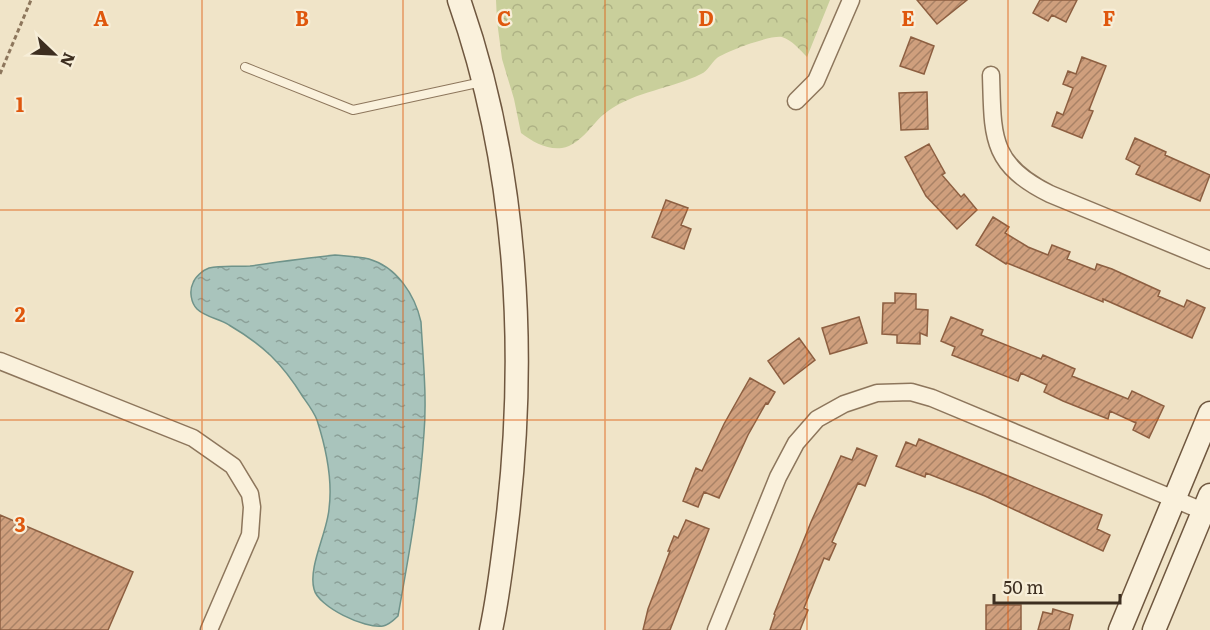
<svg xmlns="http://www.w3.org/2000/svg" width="1210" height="630" viewBox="0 0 1210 630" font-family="Literata,serif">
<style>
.forest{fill:url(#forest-crowns)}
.water{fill:url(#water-ripples);stroke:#6f938a;stroke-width:1.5}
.building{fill:url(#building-hatch);stroke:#8d5f41;stroke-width:1.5}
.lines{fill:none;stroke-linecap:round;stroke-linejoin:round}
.lane-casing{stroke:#8d765c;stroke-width:10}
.street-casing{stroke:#8d765c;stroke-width:19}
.secondary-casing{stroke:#6f573f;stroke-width:25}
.path{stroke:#8d765c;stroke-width:3;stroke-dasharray:4.5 3;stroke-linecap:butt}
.lane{stroke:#faf1dc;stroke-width:8}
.street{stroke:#faf1dc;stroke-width:16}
.secondary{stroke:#faf1dc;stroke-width:22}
.grid{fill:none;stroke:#df570d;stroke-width:1.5;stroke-opacity:0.55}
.grid-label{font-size:20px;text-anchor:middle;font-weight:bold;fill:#df570d;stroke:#f7eed8;stroke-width:4.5;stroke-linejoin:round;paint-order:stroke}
</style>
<defs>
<pattern id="forest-crowns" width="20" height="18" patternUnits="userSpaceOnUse" patternTransform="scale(1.5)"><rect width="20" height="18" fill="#c9cf9b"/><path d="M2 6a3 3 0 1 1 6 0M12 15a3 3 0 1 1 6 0" fill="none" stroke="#aeb285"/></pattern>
<pattern id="water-ripples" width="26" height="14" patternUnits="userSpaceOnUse" patternTransform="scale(1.5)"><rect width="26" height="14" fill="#a9c4bc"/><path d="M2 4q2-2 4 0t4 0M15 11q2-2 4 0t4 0" fill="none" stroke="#8ba098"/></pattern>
<pattern id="building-hatch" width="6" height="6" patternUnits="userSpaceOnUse" patternTransform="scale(1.5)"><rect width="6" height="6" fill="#cf9f7d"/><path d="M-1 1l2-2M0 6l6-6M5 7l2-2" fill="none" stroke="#a98266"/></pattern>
</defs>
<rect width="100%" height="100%" fill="#f0e4c8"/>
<!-- forest -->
<path class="forest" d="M496,0H830L807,57C800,50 792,40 782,37C770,35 727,51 717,58C711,63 708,71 701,74C671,89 636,91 608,111C593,121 582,145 562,148C547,150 533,142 521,133L514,99L502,59L497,21Z"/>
<!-- water -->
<path class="water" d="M335,255C346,256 358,256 369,259C397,267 415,295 421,322C423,359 427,397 424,433C420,494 409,555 398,616C394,620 389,625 383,626C365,629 318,607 314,589C308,567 327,533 329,509C333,479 326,448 317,420C314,412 308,404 303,397C282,363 263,345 229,325C220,319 205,317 197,309C191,303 189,291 193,283C195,277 203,270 209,268C222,265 237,267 250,266C278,262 307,258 335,255Z"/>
<!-- building -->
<path class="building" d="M917,0H967L937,24Z
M1040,0H1077L1066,22L1052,15L1048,21L1033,13Z
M911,37L934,46L924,74L900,66Z
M1082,57L1106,66L1089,110L1093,111L1082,138L1052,126L1057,112L1063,115L1073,88L1063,84L1068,71L1076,74Z
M927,92L928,129L901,130L899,93Z
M1135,138L1166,152L1165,155L1210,175L1200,201L1136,174L1140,166L1126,159Z
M929,144L945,173L942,175L961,197L964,194L977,210L957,229L926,196L905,157Z
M666,200L688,208L681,225L691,229L684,249L652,237Z
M993,217L1009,227L1005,233L1028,247L1048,255L1052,245L1070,252L1067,259L1095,270L1097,264L1112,269L1160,291L1158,296L1184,307L1187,300L1205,308L1192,338L1103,299V302L1007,263L1006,264L976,245Z
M895,293L916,294V309L928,310L927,336L920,333V344L897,343V335L882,334L883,303H895Z
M859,317L867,343L830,354L822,328Z
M951,317L983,330L981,335L1041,359L1043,355L1075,369L1072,376L1128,399L1132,391L1164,406L1149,438L1133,430L1136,423L1110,411L1108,419L1063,401L1044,392L1047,385L1021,373L1018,381L952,355L955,347L941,341Z
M799,338L815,360L784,384L768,361Z
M750,378L775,392L768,404L766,403L748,435L719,498L704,492L698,507L683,501L696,468L702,471L724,424Z
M919,439L1102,515L1097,529L1110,535L1103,551L985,496L926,473L925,477L896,466L906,442L916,446Z
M857,448L877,456L865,486L858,483L832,542L836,544L829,560L824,558L804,608L808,610L800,630H770L775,615L774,614L811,522L841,456L852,460Z
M0,515L133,572L108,630H0Z
M686,520L709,529L670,630H643L648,609L670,551H668L674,536L678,538Z
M986,605H1021V630H986Z
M1053,609L1073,615L1069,630H1038L1043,612L1052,614Z"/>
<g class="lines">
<defs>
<path id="lane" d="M245,67L353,110L482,82"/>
<path id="street" d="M991,75C993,135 989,164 1050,194L1210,260
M796,101L816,81L851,0
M0,361L193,438L233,466L250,494L252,507L250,535L209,630
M716,630L778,477L796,443L817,419L844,404L877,393L911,392L932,398L1210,514"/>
<path id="secondary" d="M459,0C518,168 528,355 506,531C502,564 498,598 491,630
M1120,630L1210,413
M1154,630L1210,495"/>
</defs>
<!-- lane casing -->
<use href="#lane" class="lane-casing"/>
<!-- street casing -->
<use href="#street" class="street-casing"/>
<!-- secondary casing -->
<use href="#secondary" class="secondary-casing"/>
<!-- path -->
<path class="path" d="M0,74L31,0"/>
<!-- lane -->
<use href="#lane" class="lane"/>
<!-- street -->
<use href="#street" class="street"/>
<!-- secondary -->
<use href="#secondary" class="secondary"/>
</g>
<!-- grid -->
<path class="grid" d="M202,0V630M403,0V630M605,0V630M807,0V630M1008,0V630M0,210H1210M0,420H1210"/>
<g class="grid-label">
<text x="101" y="26">A</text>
<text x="302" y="26">B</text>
<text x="504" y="26">C</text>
<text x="706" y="26">D</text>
<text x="908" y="26">E</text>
<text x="1109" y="26">F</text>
<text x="20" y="112">1</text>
<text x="20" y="322">2</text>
<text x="20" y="532">3</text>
</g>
<!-- north arrow -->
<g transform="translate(54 54) rotate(113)" stroke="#f7eed8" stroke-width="4.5" paint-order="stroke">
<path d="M0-4.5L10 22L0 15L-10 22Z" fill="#3d2e20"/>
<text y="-9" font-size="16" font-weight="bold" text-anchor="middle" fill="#3d2e20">N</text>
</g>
<!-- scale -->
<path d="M994 594v9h126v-9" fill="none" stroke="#3d2e20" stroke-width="3"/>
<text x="1003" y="594" font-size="18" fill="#3d2e20" stroke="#f7eed8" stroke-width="4.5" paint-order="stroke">50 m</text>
</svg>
